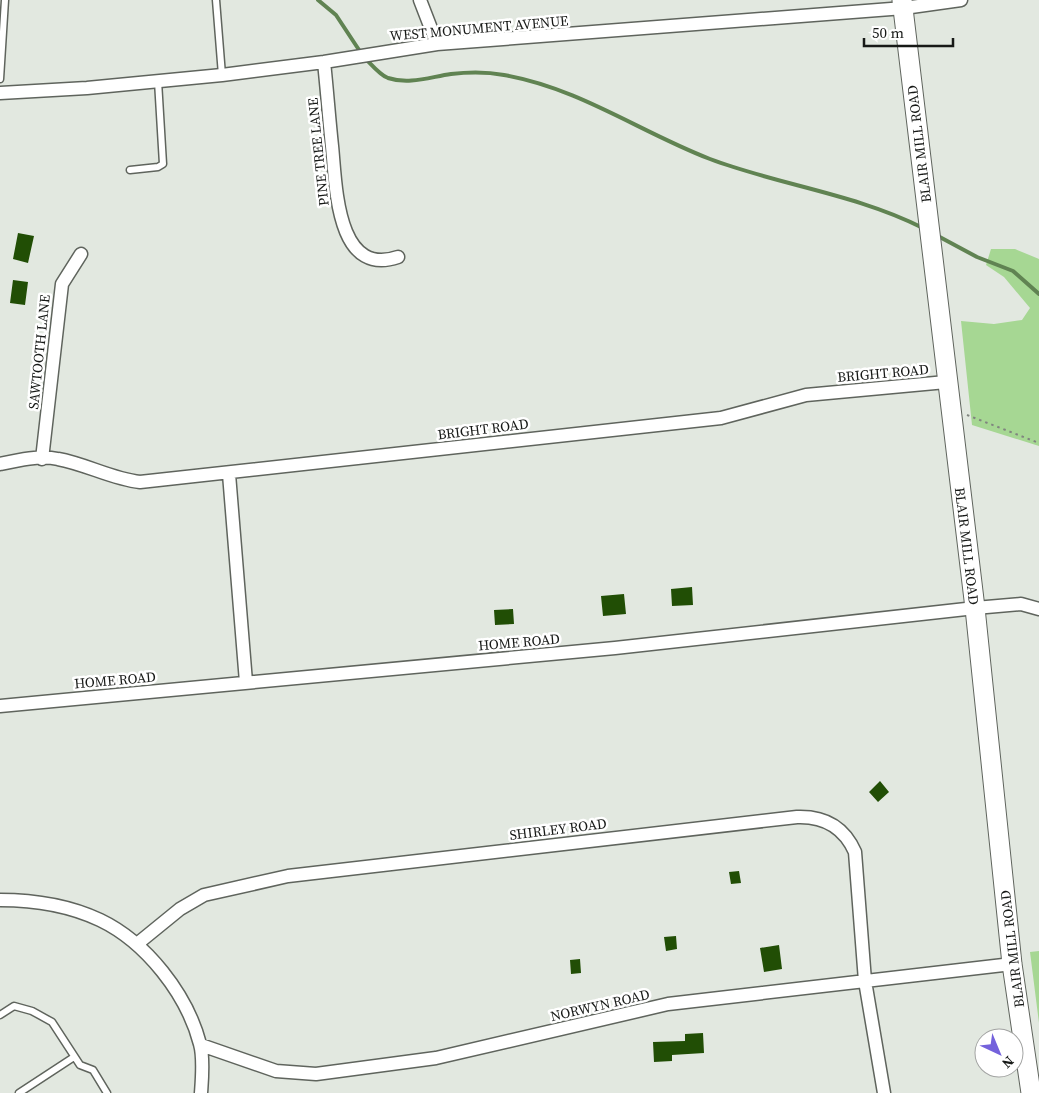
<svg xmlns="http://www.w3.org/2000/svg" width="1039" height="1093" viewBox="0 0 1039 1093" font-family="'Source Serif 4',serif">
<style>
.green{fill:#a6d793}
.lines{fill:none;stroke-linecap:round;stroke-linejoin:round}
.stream{stroke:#608352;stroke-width:4}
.building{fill:#214e05}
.lane-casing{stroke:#5f645d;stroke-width:9}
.street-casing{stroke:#5f645d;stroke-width:15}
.secondary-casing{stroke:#5f645d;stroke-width:21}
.path{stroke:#80857f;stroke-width:2;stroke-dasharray:2.5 4;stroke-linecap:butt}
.lane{stroke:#fff;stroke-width:6}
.street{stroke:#fff;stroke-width:12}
.secondary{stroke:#fff;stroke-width:19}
.labels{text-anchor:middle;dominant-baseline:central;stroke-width:5;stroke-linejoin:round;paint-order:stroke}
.street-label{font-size:14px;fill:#171917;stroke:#fff}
</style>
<rect width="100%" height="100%" fill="#e2e8e0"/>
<!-- green -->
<path class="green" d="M991,249H1015L1039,259V446L972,425L961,321L994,324L1022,320L1030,308L1004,277L986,265Z
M1039,951V1023L1030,952Z"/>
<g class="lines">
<!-- stream -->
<path class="stream" d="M318,0L336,15L361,53
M365,58C371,64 380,75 388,78C409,85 430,77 451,74C468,72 488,72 504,75C579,88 640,132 710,159C779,185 856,194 923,228
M936,235L977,257L1013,271L1039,294"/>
</g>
<!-- building -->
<path class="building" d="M18,233L34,236L28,263L13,259Z
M13,280L28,282L25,305L10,303Z
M692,587L693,605L672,606L671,589Z
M624,594L626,614L603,616L601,596Z
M513,609L514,624L495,625L494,610Z
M880,781L889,792L878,802L869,792Z
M739,871L741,883L731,884L729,872Z
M676,936L677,949L666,951L664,937Z
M779,945L782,969L764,972L760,948Z
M580,959L581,973L571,974L570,960Z
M703,1033L704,1053L672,1055V1061L654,1062L653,1042L685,1041V1034Z"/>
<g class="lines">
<defs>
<path id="lane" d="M216,0L222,75
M0,79L5,0
M130,170L158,167L163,164L158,81
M0,1015L14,1006L32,1011L52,1022L80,1065L93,1070L107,1093
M19,1093L74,1057"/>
<path id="street" d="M420,0L437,44
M324,62C327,90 329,118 332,146C336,185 336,278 398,257
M0,93L87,88L222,75L324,62L437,44L904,8L961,0
M42,459L62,284L81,254
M0,464C18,460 40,455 58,459C86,464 112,479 140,482L721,418L806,395L946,382
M229,474L246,682
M0,706L615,648L975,608L1021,604L1039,609
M0,900C34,900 68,905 100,920C146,942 187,994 200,1044C204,1058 202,1079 201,1093
M137,944L180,909L204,895L288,876L797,817C824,816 844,827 855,852L865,981L884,1093
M201,1045L276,1071L316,1074L436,1058L668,1004L1012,964"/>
<path id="secondary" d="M902,0L975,608L1012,964L1031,1093"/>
</defs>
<!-- lane casing -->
<use href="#lane" class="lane-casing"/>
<!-- street casing -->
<use href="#street" class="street-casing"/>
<!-- secondary casing -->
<use href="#secondary" class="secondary-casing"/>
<!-- path -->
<path class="path" d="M967,415L1039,443"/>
<!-- lane -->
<use href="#lane" class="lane"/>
<!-- street -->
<use href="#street" class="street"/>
<!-- secondary -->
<use href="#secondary" class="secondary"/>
</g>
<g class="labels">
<!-- street labels -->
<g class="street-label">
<text transform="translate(479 28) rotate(-5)">WEST MONUMENT AVENUE</text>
<text transform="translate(919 144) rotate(-97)">BLAIR MILL ROAD</text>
<text transform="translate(318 152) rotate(-96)">PINE TREE LANE</text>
<text transform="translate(39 352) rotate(-84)">SAWTOOTH LANE</text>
<text transform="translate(883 373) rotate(-5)">BRIGHT ROAD</text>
<text transform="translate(483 429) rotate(-7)">BRIGHT ROAD</text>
<text transform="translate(967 546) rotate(83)">BLAIR MILL ROAD</text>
<text transform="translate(519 642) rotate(-5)">HOME ROAD</text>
<text transform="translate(115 680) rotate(-5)">HOME ROAD</text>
<text transform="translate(558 829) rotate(-7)">SHIRLEY ROAD</text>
<text transform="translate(1012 949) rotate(-97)">BLAIR MILL ROAD</text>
<text transform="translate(600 1005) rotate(-13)">NORWYN ROAD</text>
</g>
</g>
<!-- north arrow -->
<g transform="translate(999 1053) rotate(136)"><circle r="24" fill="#ffffff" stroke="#a2a3a2"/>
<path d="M0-4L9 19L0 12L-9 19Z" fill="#7462dc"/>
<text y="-8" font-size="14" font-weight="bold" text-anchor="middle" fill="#171917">N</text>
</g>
<!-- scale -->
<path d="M864 38v8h89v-8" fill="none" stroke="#171917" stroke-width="2.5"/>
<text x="872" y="38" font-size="15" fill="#171917" stroke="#ffffff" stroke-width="4" paint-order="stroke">50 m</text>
</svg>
